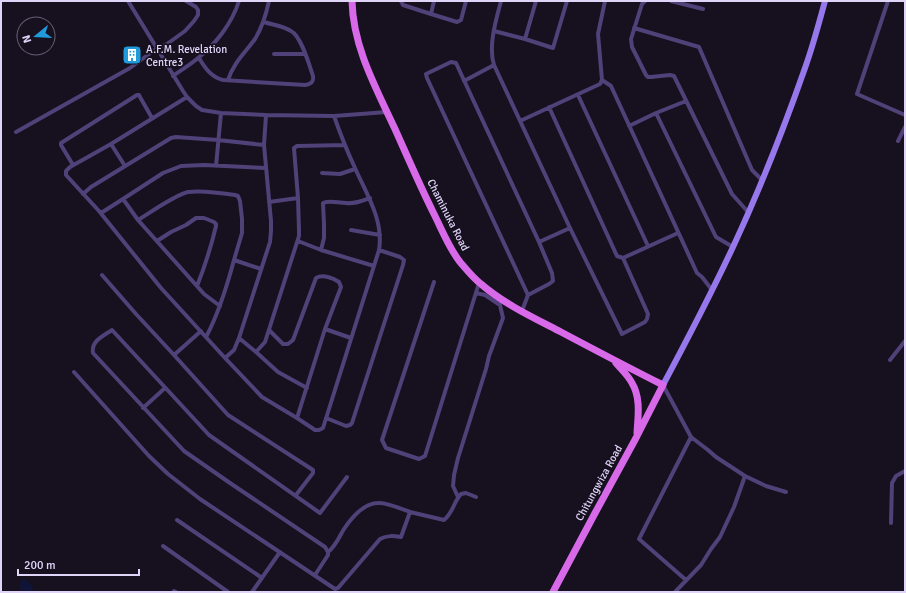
<svg xmlns="http://www.w3.org/2000/svg" width="906" height="593" viewBox="0 0 906 593" font-family="Signika,sans-serif">
<style>
.water{fill:#101538}
.lines{fill:none;stroke-linecap:round;stroke-linejoin:round}
.minor{stroke:#504178;stroke-width:4}
.secondary{stroke:#9778ec;stroke-width:6}
.primary{stroke:#d86aea;stroke-width:7}
.labels{text-anchor:middle;dominant-baseline:central;stroke-width:3.5;stroke-linejoin:round;paint-order:stroke}
.poi-label{font-size:11px;fill:#e1d4f9;stroke:#16101f;text-anchor:start}
.street-label{font-size:11px;fill:#e1d4f9;stroke:#16101f}
</style>
<rect width="100%" height="100%" fill="#16101f"/>
<!-- water -->
<path class="water" d="M23,578L32,585L33,592H21L19,585Z"/>
<g class="lines">
<!-- minor -->
<path class="minor" d="M128,1L183,91L187,97L196,106L202,110L221,113L266,115L334,116L387,112
M401,1L403,5L431,14
M434,1L431,14L457,22L461,20L466,1
M501,1C496,20 488,46 494,65L570,228L622,334L645,322L647,319L648,314L623,258
M645,1L642,4L631,39L632,47L646,75L648,77H651L670,75L674,76L732,194L748,212
M671,1L703,9
M888,1L857,94L905,115
M634,28L699,47L752,170L762,180
M494,31L525,39L553,48L567,1
M525,39L536,1
M274,54H305
M199,58C205,68 211,77 223,80L305,85C311,84 314,82 313,76C309,64 301,36 291,31C283,26 273,25 264,22
M173,76C181,70 190,65 198,58C216,44 232,23 239,1
M228,80C234,62 245,53 255,39C263,26 266,15 269,1
M602,80L598,34L605,1
M464,81L494,65
M578,95L648,246
M187,97L111,144L70,167L66,171V175L99,211L161,288L225,358L262,397L297,418L315,430H319L323,428L379,250C384,220 366,193 355,168C347,151 340,133 334,116
M549,107L617,256L623,258L678,233
M656,113L716,237L733,247
M520,121L600,84L602,80L611,86L697,273L702,277L712,290
M629,126L656,113L686,101
M16,132L130,68L156,49L167,44L185,31L194,21L198,15V10L196,7L186,1
M898,141L905,127
M111,144L125,166
M73,165L61,145V143L137,95H139L140,97L152,118
M216,166L221,113
M322,173L340,174L355,169
M83,194L91,187L171,138L176,137L218,140L264,145
M123,199L138,220L204,294L220,306
M269,202L298,198
M101,213L123,199L163,173L181,166L204,165L266,168
M138,220C151,212 175,195 188,192C201,190 222,193 235,195L238,196L240,201L242,219V233L234,260L261,269
M351,230L380,235
M157,241L171,232L186,225L196,218H204L214,222L216,224V226C211,247 205,266 197,286
M298,241L321,250L374,266
M539,242L570,228
M321,250L324,238V224L323,203C330,200 338,203 346,203C355,204 362,201 370,198
M102,275L136,314L174,355
M434,282L382,440L386,448L419,459L425,456L479,283
M522,311L528,295L549,284L553,281L552,273L539,242L456,63L451,62L426,74L427,78L528,295
M325,329L351,338
M269,330L283,344H288L293,340L316,278C323,274 333,278 339,282L341,287L325,329L297,418
M201,331L174,355L228,415L313,470V473L296,495
M206,337C219,313 227,286 234,260
M239,338L256,352L278,372L307,388
M256,352L265,342L299,236V230L298,198L294,148L297,146L345,145
M225,358L234,350L239,338L270,242L271,231V221L264,145L266,115
M890,360L905,341
M74,372L149,456L168,474L200,499L335,589L338,588L380,539C387,535 394,536 401,537L410,512L444,520C453,513 454,501 461,494L466,493L476,497
M663,385L691,437L708,450L716,457L745,476L766,486L786,492
M143,408L165,388
M326,418L346,426L350,425L352,423L403,265L404,260L400,257L379,250
M458,497L453,486L454,475L458,458L486,369L489,356L503,318L500,305L485,295L476,293
M177,520L262,578
M891,523L892,483L896,476L905,471
M163,546L228,592
M328,552C336,546 339,537 344,529C352,517 364,502 380,503C387,503 402,509 410,512
M315,575L328,555V552L325,547L230,483L184,451L93,353C91,341 103,336 112,330L209,435L320,513L347,477
M686,580L639,539L691,437
M174,591L176,592
M252,592L280,552
M675,592L701,565L711,549L720,537L734,507L745,476"/>
<!-- secondary -->
<path class="secondary" d="M663,385C687,340 711,294 733,247C760,189 784,128 805,68C813,46 819,23 825,1"/>
<!-- primary -->
<path class="primary" d="M352,1C353,47 376,88 395,129C408,158 420,186 434,214C442,230 449,248 460,262C466,269 473,278 481,284C504,304 534,318 561,332C595,350 629,368 663,385L636,438L594,515L553,592
M616,363C621,369 628,375 632,383C641,398 638,416 637,433"/>
</g>
<!-- icons -->
<defs>
<symbol id="building-square" viewBox="-11 -11 22 22"><rect x="-9" y="-9" width="18" height="18" rx="4" fill="#1f9bdb" stroke="#16101f"/><path d="M-4-6H4V6H1V3H-1V6H-4ZM-2.5-4.3h1.7v1.8h-1.7ZM.8-4.3h1.7v1.8H.8ZM-2.5-1h1.7V.8h-1.7ZM.8-1h1.7V.8H.8Z" fill="#fff"/></symbol>
</defs>
<g fill-rule="evenodd">
<use href="#building-square" x="121" y="44" width="22" height="22"/>
</g>
<g class="labels">
<!-- poi labels -->
<g class="poi-label">
<text x="146" y="49">A.F.M. Revelation<tspan x="146" dy="13">Centre3</tspan></text>
</g>
<!-- street labels -->
<g class="street-label">
<text transform="translate(448 215) rotate(63)">Chaminuka Road</text>
<text transform="translate(599 483) rotate(-61)">Chitungwiza Road</text>
</g>
</g>
<!-- border -->
<rect width="906" height="593" fill="none" stroke="#e1d4f9" stroke-width="4"/>
<!-- north arrow -->
<g transform="translate(36 36) rotate(252)"><circle r="19" fill="#16101f" stroke="#675e76"/>
<path d="M0-3L7 15L0 10L-7 15Z" fill="#1f9bdb"/>
<text y="-6" font-size="11" font-weight="bold" text-anchor="middle" fill="#e1d4f9">N</text>
</g>
<!-- scale -->
<path d="M18 569v6h121v-6" fill="none" stroke="#e1d4f9" stroke-width="2"/>
<text x="24" y="569" font-size="12" fill="#e1d4f9" stroke="#16101f" stroke-width="3" paint-order="stroke">200 m</text>
</svg>
